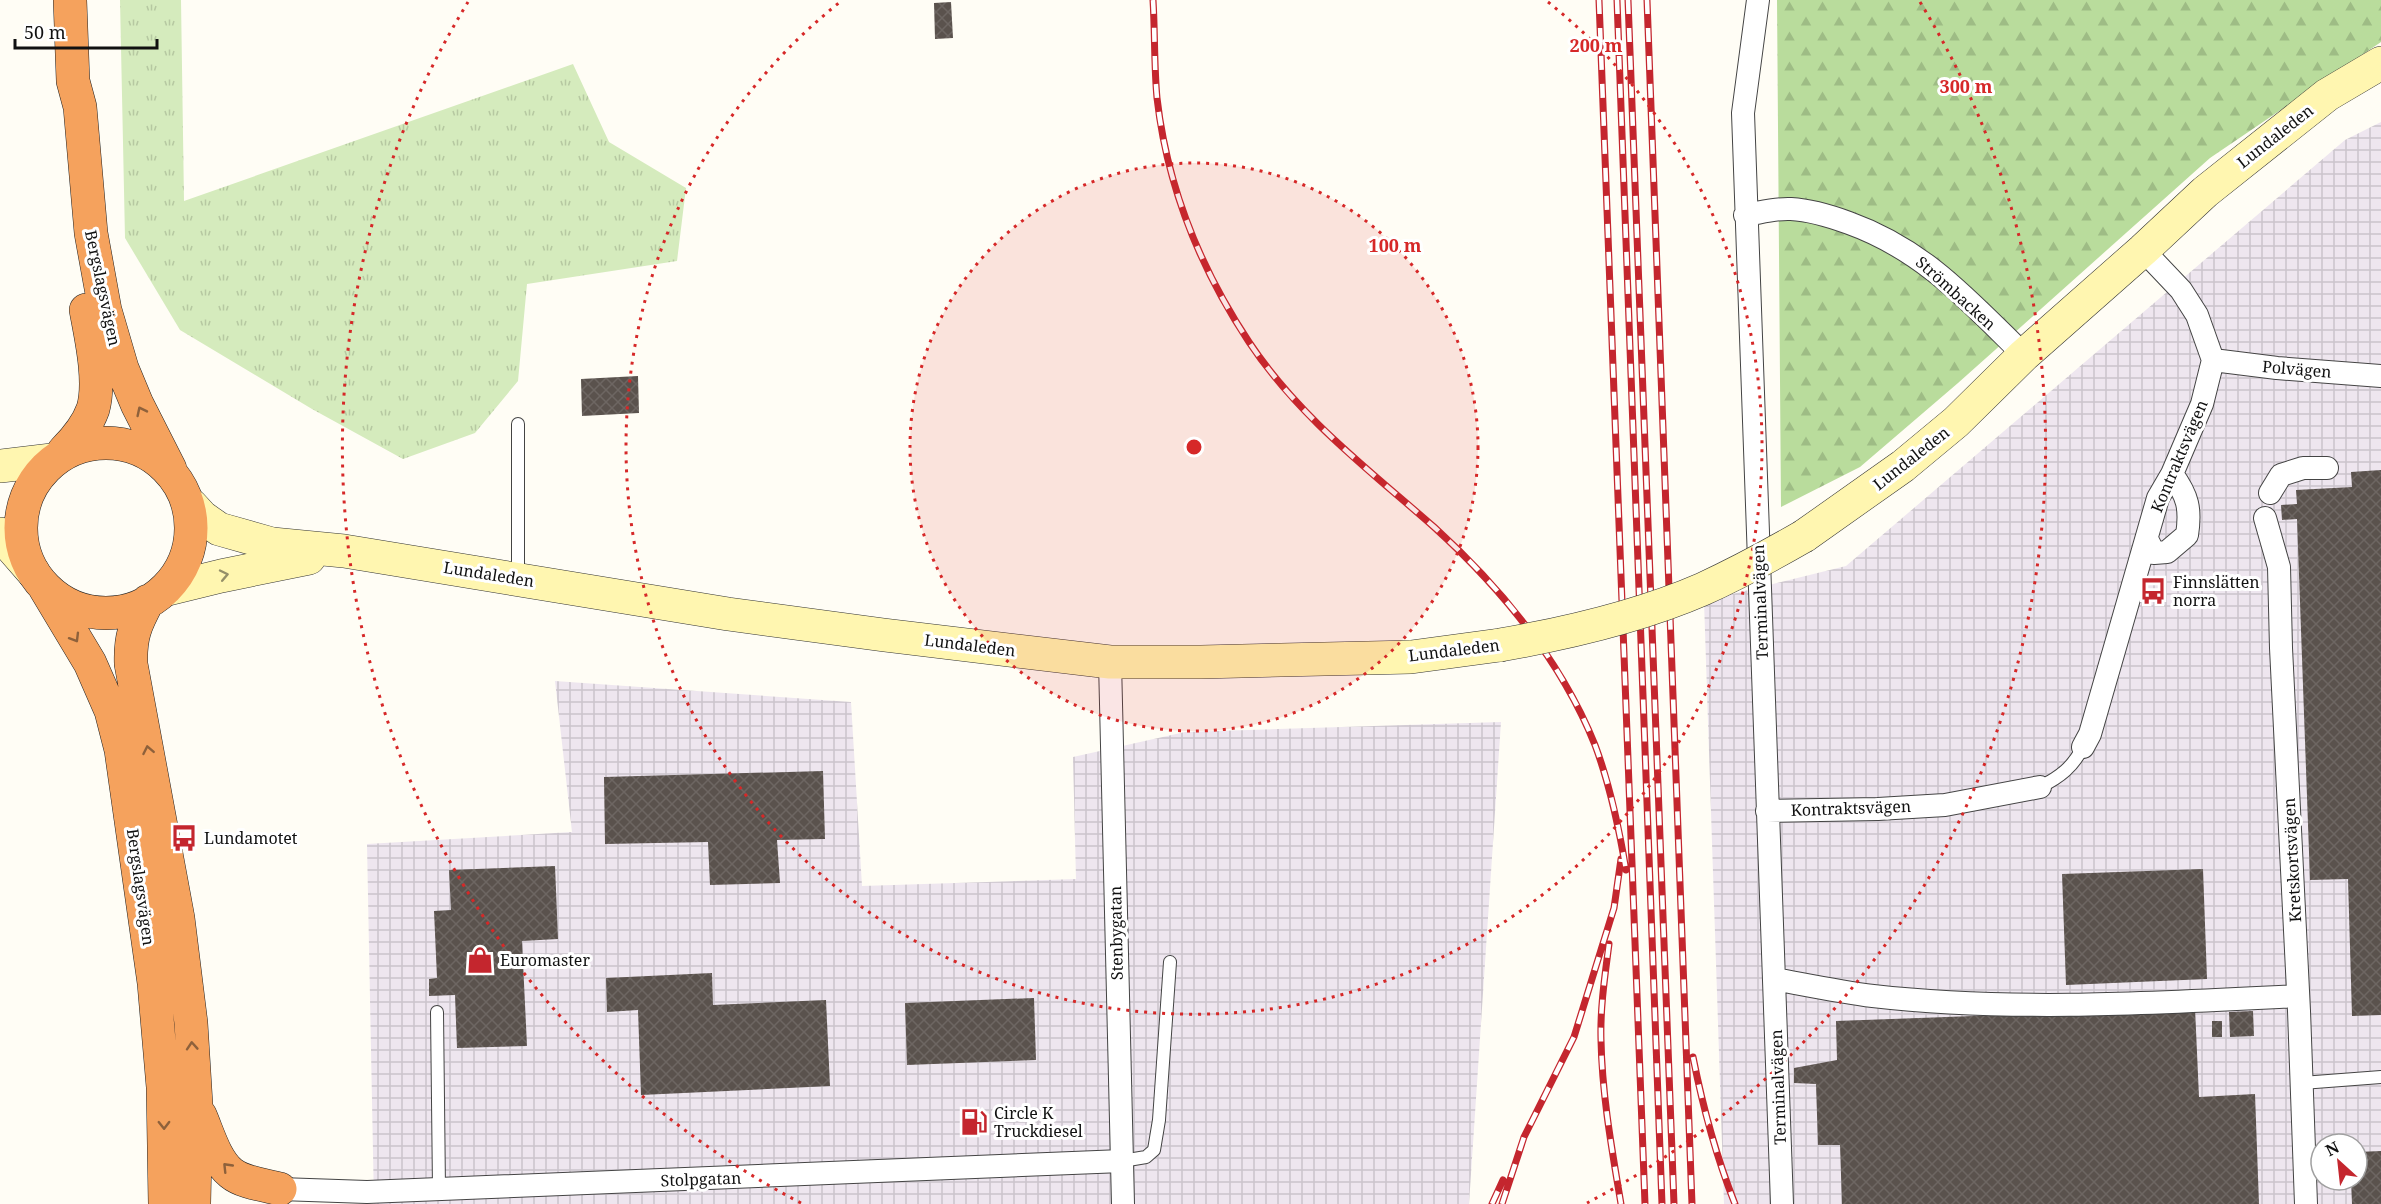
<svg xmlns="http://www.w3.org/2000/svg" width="2381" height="1204" viewBox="0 0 2381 1204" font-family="'Noto Serif',serif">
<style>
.industrial{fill:url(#industrial-grid);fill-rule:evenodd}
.grass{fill:url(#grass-tufts)}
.forest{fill:url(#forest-firs)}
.building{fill:url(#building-cross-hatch)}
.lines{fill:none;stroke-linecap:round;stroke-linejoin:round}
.lane-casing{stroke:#444;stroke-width:14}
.street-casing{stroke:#444;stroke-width:24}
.secondary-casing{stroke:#333;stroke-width:34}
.highway-casing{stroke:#222;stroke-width:34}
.lane{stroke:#fff;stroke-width:12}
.street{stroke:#fff;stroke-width:22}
.secondary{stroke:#fff6b0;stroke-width:33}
.highway{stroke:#f5a25d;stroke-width:33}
.rail-casing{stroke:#c4262e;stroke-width:7}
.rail{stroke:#fff;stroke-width:4.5;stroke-dasharray:14;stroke-linecap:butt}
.secondary-bridge-casing{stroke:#333;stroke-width:34;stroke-linecap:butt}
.secondary-bridge{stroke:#fff6b0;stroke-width:33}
.oneway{stroke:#8e613b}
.oneway2{stroke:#948f68}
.ring{fill:none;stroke:#d62828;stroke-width:3;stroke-dasharray:3 6}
.labels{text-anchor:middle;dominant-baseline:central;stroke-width:6;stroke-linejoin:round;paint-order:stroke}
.street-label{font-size:16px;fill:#111;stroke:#fff}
.poi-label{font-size:16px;fill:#111;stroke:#fff;text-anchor:start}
.centre{fill:#d62828;stroke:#fff;stroke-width:3}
.ring-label{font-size:18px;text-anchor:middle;font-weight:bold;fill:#d62828;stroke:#fff;stroke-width:6;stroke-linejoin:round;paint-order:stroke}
</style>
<defs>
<pattern id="industrial-grid" width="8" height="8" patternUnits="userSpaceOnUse" patternTransform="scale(1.5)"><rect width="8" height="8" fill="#eee6ef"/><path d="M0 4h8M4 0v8" fill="none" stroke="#cbc4cc"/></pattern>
<pattern id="grass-tufts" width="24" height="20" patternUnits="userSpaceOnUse" patternTransform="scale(1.5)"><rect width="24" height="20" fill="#d5ebbd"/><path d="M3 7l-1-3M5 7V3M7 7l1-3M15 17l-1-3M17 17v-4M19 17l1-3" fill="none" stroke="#b6c8a1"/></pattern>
<pattern id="forest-firs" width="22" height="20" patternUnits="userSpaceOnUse" patternTransform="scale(1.5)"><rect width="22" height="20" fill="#b9dc9c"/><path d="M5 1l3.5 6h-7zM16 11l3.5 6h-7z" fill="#9ebc85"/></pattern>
<pattern id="building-cross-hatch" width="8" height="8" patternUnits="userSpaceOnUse" patternTransform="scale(1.5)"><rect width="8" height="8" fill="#5a524d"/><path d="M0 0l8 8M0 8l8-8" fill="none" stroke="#6d6662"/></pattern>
</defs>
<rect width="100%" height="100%" fill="#fffdf5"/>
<!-- industrial -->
<path class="industrial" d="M2381,122V1204H1724L1704,601L1846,566L2345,140ZM2321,1144H2357V1180H2321Z
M555,681L851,702L862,886L1076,879L1073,757L1185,732L1501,722L1469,1204H374L367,844L572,832Z"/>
<!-- grass -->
<path class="grass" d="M120,0H181L184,201L573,64L609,142L686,188L677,261L527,284L518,381L475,433L403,459L312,409L180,330L125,238Z"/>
<!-- forest -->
<path class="forest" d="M1777,0H2381V42L2210,158L1958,383L1860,467L1781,507Z"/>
<!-- building -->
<path class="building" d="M951,2L953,38L935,39L934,3Z
M638,376L639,413L582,416L581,379Z
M2381,470V1015L2352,1016L2348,879L2310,880L2297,519L2282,520L2281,505L2297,504L2296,490L2352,487L2351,472Z
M823,771L825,839L777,840L780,883L710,885L708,842L605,844L604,777Z
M555,866L558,939L522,941L527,1046L457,1048L455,995L429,996V979L437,978L434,911L451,910L449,870Z
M2203,869L2207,979L2066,985L2062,874Z
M712,973L713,1005L826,1000L830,1086L641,1095L638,1010L607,1012L606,978Z
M1034,998L1036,1060L907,1065L905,1003Z
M2195,1008L2199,1097L2255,1094L2259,1204H1842L1840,1145H1818L1816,1084L1794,1083V1068L1837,1060L1836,1021Z
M2253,1011L2254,1036L2230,1037L2229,1012Z
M2212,1021H2222V1037H2212Z
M2381,1151V1204H2352L2351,1180H2357V1152Z"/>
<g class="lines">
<defs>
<path id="lane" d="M518,424V577
M2040,787C2060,777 2073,767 2083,747
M437,1012L439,1189
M2302,1083L2381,1077
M1122,1161L1146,1157L1154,1150L1159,1120L1170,962"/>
<path id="street" d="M1758,0L1743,113L1782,1204
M1745,215C1759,213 1776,208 1791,209C1811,210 1830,216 1849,223C1924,250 1968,300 2024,355
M2213,360L2277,368L2381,376
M2270,493L2281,475L2303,468H2327
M2265,518L2279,567L2281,648L2299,1011L2306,1204
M2147,539L2154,553L2167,552L2187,535C2191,509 2188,496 2172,474
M1110,662L1123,1204
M2083,747L2090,734L2158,498L2172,474L2202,404L2213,360L2197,315L2181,290L2143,250
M1767,811L1878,809L1945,805L2040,787
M1774,979C1807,985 1840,992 1873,996C2014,1012 2157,1003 2298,996
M280,1189L367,1192L1122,1161"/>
<path id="secondary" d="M0,466L52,460
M191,505L202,517L219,529L272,544L344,551L728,614L884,635L1110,662H1201L1411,657L1500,645
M0,534L33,572
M1804,536L1903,466L1956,422L2024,355L2143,250L2205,192L2327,95L2381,63
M168,589L221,576L309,558"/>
<path id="highway" d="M70,0L73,81L80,107L91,233L105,310L122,368L137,404L170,469
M21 528a85 85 0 1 1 170 0a85 85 0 1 1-170 0Z
M64,451C76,439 87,426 93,409C101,381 91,337 86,310
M45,588L90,663L111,711L121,750L154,983L163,1087L165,1204
M148,601C135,625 130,637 131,664L178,918L191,1023L196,1104L194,1204
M200,1115C208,1133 215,1160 231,1173C243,1183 265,1185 280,1189"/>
</defs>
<!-- lane casing -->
<use href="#lane" class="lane-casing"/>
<!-- street casing -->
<use href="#street" class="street-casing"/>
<!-- secondary casing -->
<use href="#secondary" class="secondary-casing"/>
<!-- highway casing -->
<use href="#highway" class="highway-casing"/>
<!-- lane -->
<use href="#lane" class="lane"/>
<!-- street -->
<use href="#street" class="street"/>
<!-- secondary -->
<use href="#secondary" class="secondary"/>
<!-- highway -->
<use href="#highway" class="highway"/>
<defs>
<path id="rail" d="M1153,0C1155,32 1154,66 1157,98C1167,186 1200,268 1249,342C1298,416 1368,469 1434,527C1501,588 1561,660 1595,745C1610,785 1619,828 1626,870
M1599,0L1645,1204
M1617,0L1662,1204
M1628,0L1674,1204
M1647,0L1692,1204
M1609,944C1605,975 1600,1008 1601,1040C1602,1095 1612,1150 1621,1204
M1693,1057C1703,1108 1716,1156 1735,1204
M1492,1204L1503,1180
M1502,1204L1524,1137L1574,1037L1614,908L1621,859"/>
</defs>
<!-- rail casing -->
<use href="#rail" class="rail-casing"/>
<!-- rail -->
<use href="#rail" class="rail"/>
<defs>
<path id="secondary-bridge" d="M1500,645C1569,633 1639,617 1703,589C1738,573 1771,555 1804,536"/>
</defs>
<!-- secondary-bridge casing -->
<use href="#secondary-bridge" class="secondary-bridge-casing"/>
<!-- secondary-bridge -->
<use href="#secondary-bridge" class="secondary-bridge"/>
</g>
<!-- one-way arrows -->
<defs><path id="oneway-chevron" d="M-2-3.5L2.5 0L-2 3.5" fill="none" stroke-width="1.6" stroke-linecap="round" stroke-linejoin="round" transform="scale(1.5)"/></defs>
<g class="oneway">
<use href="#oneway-chevron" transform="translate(141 411) rotate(-116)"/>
<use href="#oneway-chevron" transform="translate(75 638) rotate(59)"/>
<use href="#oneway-chevron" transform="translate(148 750) rotate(-101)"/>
<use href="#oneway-chevron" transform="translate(192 1046) rotate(-94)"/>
<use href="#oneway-chevron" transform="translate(164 1125) rotate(89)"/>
<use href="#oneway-chevron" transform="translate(227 1167) rotate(-134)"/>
</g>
<use class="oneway2" href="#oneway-chevron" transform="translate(224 575) rotate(-12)"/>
<!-- distance rings -->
<circle cx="1194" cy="447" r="284" fill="#d62828" fill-opacity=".12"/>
<g class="ring">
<circle cx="1194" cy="447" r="284"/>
<path d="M1548 2A568 568 0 1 1 840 2"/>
<path d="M801 1203A852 852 0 0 1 468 2M1920 2A852 852 0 0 1 1587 1203"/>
</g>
<!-- icons -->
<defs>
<symbol id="bus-bare" viewBox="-9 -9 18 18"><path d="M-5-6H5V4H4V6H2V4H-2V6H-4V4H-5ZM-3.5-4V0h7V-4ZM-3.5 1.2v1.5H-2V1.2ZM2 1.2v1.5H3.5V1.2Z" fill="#c4262e" stroke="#fff" stroke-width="2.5" paint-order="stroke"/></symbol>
<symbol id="shop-bare" viewBox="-9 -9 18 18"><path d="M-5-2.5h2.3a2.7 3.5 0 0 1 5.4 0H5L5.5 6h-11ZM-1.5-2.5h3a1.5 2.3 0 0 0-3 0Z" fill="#c4262e" stroke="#fff" stroke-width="2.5" paint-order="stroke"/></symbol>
<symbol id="fuel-bare" viewBox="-9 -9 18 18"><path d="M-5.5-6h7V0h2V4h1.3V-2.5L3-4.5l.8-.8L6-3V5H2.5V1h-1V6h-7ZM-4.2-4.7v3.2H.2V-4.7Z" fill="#c4262e" stroke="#fff" stroke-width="2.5" paint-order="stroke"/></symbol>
</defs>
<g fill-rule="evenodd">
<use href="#bus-bare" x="2134" y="572" width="38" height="38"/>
<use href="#bus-bare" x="165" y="819" width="38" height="38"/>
<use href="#shop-bare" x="461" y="941" width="38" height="38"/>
<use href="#fuel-bare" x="955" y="1103" width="38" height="38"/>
</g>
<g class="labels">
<!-- street labels -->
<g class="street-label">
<text transform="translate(2275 136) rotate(-38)">Lundaleden</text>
<text transform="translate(103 288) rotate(78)">Bergslagsvägen</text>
<text transform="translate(1956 293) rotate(42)">Strömbacken</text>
<text transform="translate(2297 369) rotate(5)">Polvägen</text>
<text transform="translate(2179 456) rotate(-67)">Kontraktsvägen</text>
<text transform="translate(1911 458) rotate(-38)">Lundaleden</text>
<text transform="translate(489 574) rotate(9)">Lundaleden</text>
<text transform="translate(1760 602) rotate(-92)">Terminalvägen</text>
<text transform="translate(970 645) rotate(7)">Lundaleden</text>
<text transform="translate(1454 650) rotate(-7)">Lundaleden</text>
<text transform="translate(1851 808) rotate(-2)">Kontraktsvägen</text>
<text transform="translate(2292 860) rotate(-93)">Kretskortsvägen</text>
<text transform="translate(141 887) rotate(82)">Bergslagsvägen</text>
<text transform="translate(1116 933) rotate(-91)">Stenbygatan</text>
<text transform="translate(1778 1087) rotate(-92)">Terminalvägen</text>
<text transform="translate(701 1179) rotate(-2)">Stolpgatan</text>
</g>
<!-- poi labels -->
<g class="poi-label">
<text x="2173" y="582">Finnslätten<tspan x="2173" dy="18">norra</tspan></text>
<text x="204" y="838">Lundamotet</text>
<text x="500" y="960">Euromaster</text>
<text x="994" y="1113">Circle K<tspan x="994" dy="18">Truckdiesel</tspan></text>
</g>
</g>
<circle cx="1194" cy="447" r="9" class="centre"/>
<g class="ring-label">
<text x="1596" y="52">200 m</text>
<text x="1966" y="93">300 m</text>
<text x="1395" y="252">100 m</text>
</g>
<!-- north arrow -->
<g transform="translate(2339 1162) rotate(333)"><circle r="28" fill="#ffffff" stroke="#a0a0a0" stroke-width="1.5"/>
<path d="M0-4.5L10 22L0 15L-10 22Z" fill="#c4262e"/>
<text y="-9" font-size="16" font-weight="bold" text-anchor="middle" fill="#111111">N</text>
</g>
<!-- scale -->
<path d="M15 39v9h142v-9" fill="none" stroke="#111111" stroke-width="3"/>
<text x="24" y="39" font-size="18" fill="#111111" stroke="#ffffff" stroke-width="4.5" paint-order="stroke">50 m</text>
</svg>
